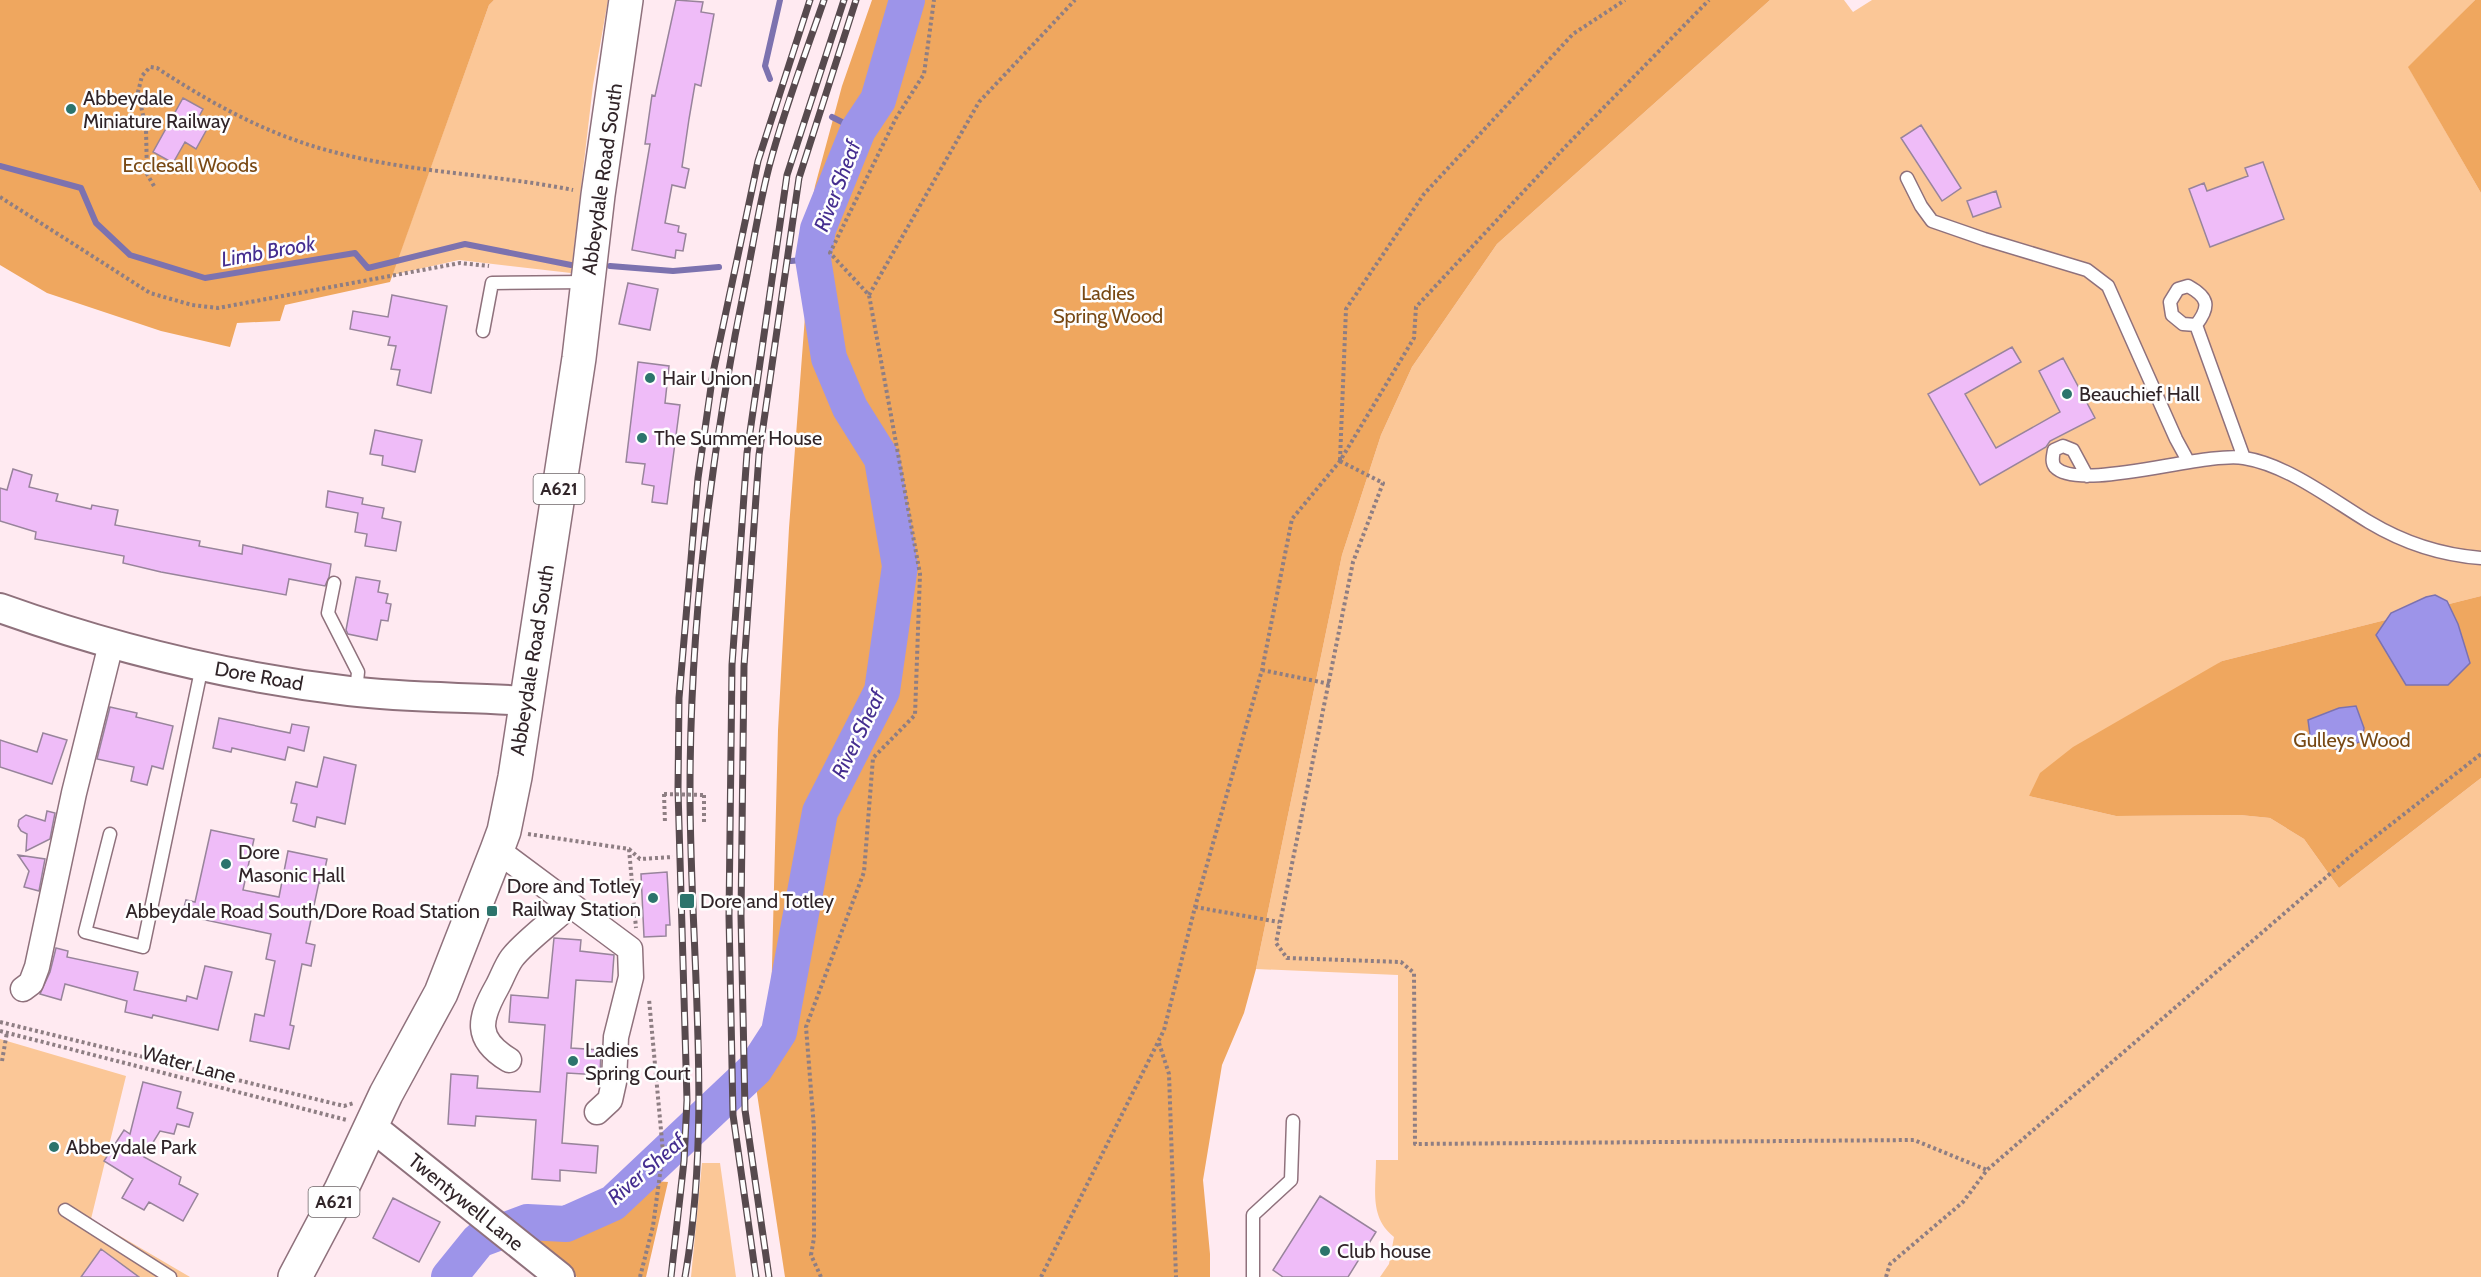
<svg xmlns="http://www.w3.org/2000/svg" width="2481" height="1277" viewBox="0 0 2481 1277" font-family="Cabin,sans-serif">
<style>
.green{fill:#fbc797}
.forest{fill:#efa75f}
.water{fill:#9d94e9;stroke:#7c72af;stroke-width:1.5}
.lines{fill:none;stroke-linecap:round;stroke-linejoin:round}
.stream{stroke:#7c72af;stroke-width:6}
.river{stroke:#9d94e9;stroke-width:36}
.building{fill:#efbcf8;stroke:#98849b;stroke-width:1.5}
.service-casing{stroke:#8f717c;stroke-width:15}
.minor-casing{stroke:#8f717c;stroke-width:27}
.tertiary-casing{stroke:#8f717c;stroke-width:32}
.primary-casing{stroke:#8f717c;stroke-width:36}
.path{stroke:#8e7e83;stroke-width:4;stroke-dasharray:3 3;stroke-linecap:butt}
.service{stroke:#fff;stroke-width:12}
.minor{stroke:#fff;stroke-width:24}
.tertiary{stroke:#fff;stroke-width:28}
.primary{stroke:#fff;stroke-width:33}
.rail-casing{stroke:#574a4e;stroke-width:7}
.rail{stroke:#fefefe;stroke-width:4.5;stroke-dasharray:14;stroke-linecap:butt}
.path-bridge{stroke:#8e7e83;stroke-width:4;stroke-dasharray:3 3;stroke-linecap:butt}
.poi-dot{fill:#2c746c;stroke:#fefefe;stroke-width:2}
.labels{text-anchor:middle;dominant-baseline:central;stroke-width:5;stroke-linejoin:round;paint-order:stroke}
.shield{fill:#fefefe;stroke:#6e6568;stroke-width:1.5}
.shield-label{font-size:18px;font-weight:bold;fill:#302428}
.poi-label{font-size:20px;fill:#302428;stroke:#fefefe;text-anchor:start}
.park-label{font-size:20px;fill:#784914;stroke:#fefefe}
.street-label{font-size:20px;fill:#302428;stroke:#fefefe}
.water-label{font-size:21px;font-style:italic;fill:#452e90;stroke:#fefefe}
</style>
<rect width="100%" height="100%" fill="#ffeaf1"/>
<!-- green -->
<path class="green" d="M494,0H608L593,85L571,273L459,260L392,275L489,5Z
M1770,0H1844L1853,12L1872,0H2475L2409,68L2481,193V596L2222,661L2029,796L2116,816L2240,815L2270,818L2304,839L2339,888L2481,778V1277H1380L1389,1264L1394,1237C1369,1217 1376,1190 1376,1160H1398V975L1256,969L1342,555L1381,435L1412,367L1497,244Z
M0,1039L126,1076L91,1219L190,1277H0Z
M702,1163H720L736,1277H691Z"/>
<!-- forest -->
<path class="forest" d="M0,0H494L489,5L390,282L285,305L280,321L237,323L230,347L161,331L47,293L0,265Z
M872,0H1770L1497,244L1412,367L1381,435L1342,555L1256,969L1244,1013L1222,1065L1203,1180L1210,1254V1277H785L756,1087L771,1005L778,730L789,528L806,303L801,260L815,186L842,86Z
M2475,0H2481V193L2408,67Z
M2481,596V778L2339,888L2304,839L2270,818L2240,815L2116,816L2029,796L2040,773L2073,747L2222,661Z
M637,1180L668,1182L646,1277H577L519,1234L527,1222L566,1224L613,1203Z"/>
<!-- water -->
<path class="water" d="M2435,595L2447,601L2458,624L2470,663L2448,685H2406L2376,635L2391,613L2426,597Z
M2356,706L2364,728L2362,741L2339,750L2311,742L2308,720L2339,708Z"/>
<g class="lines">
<!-- stream -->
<path class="stream" d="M770,79L765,66L780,0
M832,117L858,130
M0,166L81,188L96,223L130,255L205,278L355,253L368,268L465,244L571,265
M791,261L813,259
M610,266L673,271L719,267"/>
<!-- river -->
<path class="river" d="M449,1277L479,1240L527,1222L566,1224L613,1203L755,1069L779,1032L820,812L882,691L900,566L882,459L850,408L829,358L813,259L818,229L858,130L878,100L907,0"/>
</g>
<!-- building -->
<path class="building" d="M676,0L703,2L701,12L714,14L701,86L695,84L689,119L682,167L689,169L685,188L672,185L665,223L679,226L678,232L686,234L683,251L676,250L675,258L632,250L650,144H645L652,95L655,96Z
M183,98L203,109L196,122L207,129L196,149L185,142L173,163L153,152Z
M1921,125L1961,188L1942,201L1901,138Z
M2263,162L2284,219L2210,247L2189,189L2204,183L2207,191L2248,176L2245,168Z
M1996,191L2001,207L1973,217L1967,201Z
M628,283L658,289L650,330L619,324Z
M392,295L447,306L431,393L397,385L400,370L391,369L396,346L388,345L390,337L350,329L353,311L388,317Z
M2012,347L2021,362L1965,394L1996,448L2060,412L2039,371L2063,358L2095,418L2050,441L2046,447L1980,485L1928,394Z
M638,362L669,366L665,403L680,405L667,504L652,502L654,486L642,484L645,464L626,462Z
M375,430L422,440L415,472L382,465L383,456L370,454Z
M13,469L32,475L29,487L58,494L56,501L91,509L92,505L118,510L115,525L200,541L199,546L242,554L243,545L331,564L329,577L325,586L289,579L286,595L161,572L123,563L124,556L35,539L36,532L0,521V488L7,490Z
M328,491L363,498L362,504L384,508L382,518L401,522L396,551L365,546L367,534L355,532L358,513L326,507Z
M356,577L380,581L378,592L388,594L386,603L391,604L388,621L381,620L377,640L348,634L346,630Z
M110,707L137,713L136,717L173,726L163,769L152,766L147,785L131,781L134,767L97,759Z
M219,718L290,733L292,724L309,727L304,751L288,747L285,760L232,748L231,752L213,748Z
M43,733L67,740L52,784L0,767V740L37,752Z
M324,757L356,765L345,824L317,817L315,827L293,821L297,804L291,803L296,782L317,787Z
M47,811L55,813L50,839L26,851L27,834L21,831L18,826L19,820L26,815L45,821Z
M211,830L254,839L243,890L279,897L288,851L327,859L322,883L319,882L306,943L315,945L311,966L302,964L290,1025L294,1026L289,1049L250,1041L255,1014L264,1016L275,961L266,959L271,934L182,915L186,900L195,902Z
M18,855L45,859L39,891L24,887L29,871Z
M667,872L670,925H666V936L644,937L641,874Z
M554,938L581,940L580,951L614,955L612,982L576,980L571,1048L601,1050L600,1075L567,1073L562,1143L598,1146L596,1173L560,1170V1181L532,1179L536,1120L476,1116L475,1126L448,1124L451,1074L478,1076L477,1088L540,1092L545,1025L509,1022L511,995L548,998Z
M56,948L68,951L67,957L138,972L134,990L186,1001L187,996L197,999L205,966L232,972L218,1030L153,1015L152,1018L125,1012L127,1001L65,984L61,1000L40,994L50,972Z
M143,1082L181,1092L177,1108L193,1113L189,1127L177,1124L174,1134L160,1131L144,1157L181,1177L179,1184L198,1194L183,1221L149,1202L144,1210L122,1198L133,1179L104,1161L124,1130L130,1134Z
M1320,1196L1376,1232L1348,1277H1283L1273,1270Z
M393,1198L440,1222L419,1262L373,1238Z
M101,1249L139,1277H81Z"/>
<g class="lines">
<defs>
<path id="service" d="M1907,178L1921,206L1932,221L1984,239L2087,270L2108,286L2176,439L2188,461
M2196,325C2211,306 2208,297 2188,286L2178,289L2170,302L2172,315L2183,324L2196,325L2244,458
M483,331L492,283L587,282
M2087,476L2073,450L2063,446L2054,450C2053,456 2051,462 2055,467C2079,493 2205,451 2244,458C2288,465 2332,500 2369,522C2404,543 2441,555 2481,558
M334,583L328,613L358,672L356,692
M110,834L85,932L143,947L202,666
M65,1210L170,1277
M1253,1277V1215L1291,1180L1293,1121"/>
<path id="minor" d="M497,850L630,949L631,977L616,1037L614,1082L610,1100L597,1112
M23,989L31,983L37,967L74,793L111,644
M509,1060C474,1039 479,1019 497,987C502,978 506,966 512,958C524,942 554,920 570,905"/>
<path id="tertiary" d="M0,608C112,648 231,677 349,691C407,698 467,697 526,701
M371,1126L560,1277"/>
<path id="primary" d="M295,1277L341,1190L386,1094L441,993L497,850L504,831L515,777L579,358L598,195L626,0"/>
</defs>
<!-- service casing -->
<use href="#service" class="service-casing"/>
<!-- minor casing -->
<use href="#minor" class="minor-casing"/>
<!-- tertiary casing -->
<use href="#tertiary" class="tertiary-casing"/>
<!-- primary casing -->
<use href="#primary" class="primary-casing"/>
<!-- path -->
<path class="path" d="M154,186L147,174L146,129L138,92L142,76L150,67L157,68C212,104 270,136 334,152C412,173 494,174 573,190
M0,197L150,293L192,305L218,308L460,263L489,266
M869,295L979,102L1075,0
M1340,460L1346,309L1424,194L1573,34L1625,0
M1340,461L1383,483L1353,562L1276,943L1287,958L1401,962L1414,973L1415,1144L1914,1140L1987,1170
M1262,670L1330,684
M664,794L665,823
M704,795V823
M528,834L629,849L640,859L673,857
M629,849L636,928
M1195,907L1279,922
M0,1022L344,1106L354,1103
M0,1031L347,1120
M1159,1043L1169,1074L1176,1277
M2,1061L7,1032
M640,1277L653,1226L663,1152L649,999
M821,1277L811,1255L814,1238V1128L806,1027L864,872L873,758L915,715L920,574L869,295L830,253L896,118L924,74L934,0
M1041,1277L1164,1030L1195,907L1262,670L1292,519L1340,461L1414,338L1416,307L1565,147L1709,0
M1886,1277L1890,1264L1963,1202L1987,1170L2353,854L2481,754"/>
<!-- service -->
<use href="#service" class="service"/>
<!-- minor -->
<use href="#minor" class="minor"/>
<!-- tertiary -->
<use href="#tertiary" class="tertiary"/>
<!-- primary -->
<use href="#primary" class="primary"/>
<defs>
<path id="rail" d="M671,1277L684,1161L687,1100L678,790L679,698L698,478L713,373L758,161L810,0
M685,1277C713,1116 690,953 690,791C690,617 712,444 747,275C754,239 760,202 769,167C784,110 805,55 824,0
M756,1277L733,1115L729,916L732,665L747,453L787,175L844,0
M769,1277L745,1110L741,916L744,666L759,455L799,178L856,0"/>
</defs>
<!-- rail casing -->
<use href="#rail" class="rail-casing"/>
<!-- rail -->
<use href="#rail" class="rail"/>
<!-- path-bridge -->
<path class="path-bridge" d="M664,794L704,795"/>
</g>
<!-- markers -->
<g class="poi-dot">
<circle cx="71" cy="109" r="6"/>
<circle cx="650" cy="378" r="6"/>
<circle cx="2067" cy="394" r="6"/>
<circle cx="642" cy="438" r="6"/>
<circle cx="226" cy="864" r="6"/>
<circle cx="653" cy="898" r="6"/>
<rect x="679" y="893" width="16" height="16" rx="3"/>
<rect x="486" y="905" width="12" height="12" rx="3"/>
<circle cx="573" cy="1061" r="6"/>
<circle cx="54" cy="1147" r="6"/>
<circle cx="1325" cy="1251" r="6"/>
</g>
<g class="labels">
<!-- shield labels -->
<g class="shield">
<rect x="533.5" y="474" width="51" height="30" rx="4.5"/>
<rect x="308.5" y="1187" width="51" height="30" rx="4.5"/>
</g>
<g class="shield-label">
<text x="559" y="489">A621</text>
<text x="334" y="1202">A621</text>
</g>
<!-- poi labels -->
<g class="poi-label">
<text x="83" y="98">Abbeydale<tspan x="83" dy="23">Miniature Railway</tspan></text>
<text x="662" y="378">Hair Union</text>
<text x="2079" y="394">Beauchief Hall</text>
<text x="654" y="438">The Summer House</text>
<text x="238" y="852">Dore<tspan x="238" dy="23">Masonic Hall</tspan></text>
<text x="641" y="886" text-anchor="end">Dore and Totley<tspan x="641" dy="23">Railway Station</tspan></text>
<text x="700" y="901">Dore and Totley</text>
<text x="480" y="911" text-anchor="end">Abbeydale Road South/Dore Road Station</text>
<text x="585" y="1050">Ladies<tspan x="585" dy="23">Spring Court</tspan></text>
<text x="66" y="1147">Abbeydale Park</text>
<text x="1337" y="1251">Club house</text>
</g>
<!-- park labels -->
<g class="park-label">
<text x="190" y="165">Ecclesall Woods</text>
<text x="1108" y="293">Ladies<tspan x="1108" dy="23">Spring Wood</tspan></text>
<text x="2352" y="740">Gulleys Wood</text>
</g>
<!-- street labels -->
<g class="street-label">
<text transform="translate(602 179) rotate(-82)">Abbeydale Road South</text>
<text transform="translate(532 660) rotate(-81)">Abbeydale Road South</text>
<text transform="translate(259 676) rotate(10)">Dore Road</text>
<text transform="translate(189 1064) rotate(15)">Water Lane</text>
<text transform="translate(466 1202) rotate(39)">Twentywell Lane</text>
</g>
<!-- water labels -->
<g class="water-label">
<text transform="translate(837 186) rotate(-69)">River Sheaf</text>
<text transform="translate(268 251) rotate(-10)">Limb Brook</text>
<text transform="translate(858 734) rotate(-64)">River Sheaf</text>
<text transform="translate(646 1169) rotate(-41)">River Sheaf</text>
</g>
</g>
</svg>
